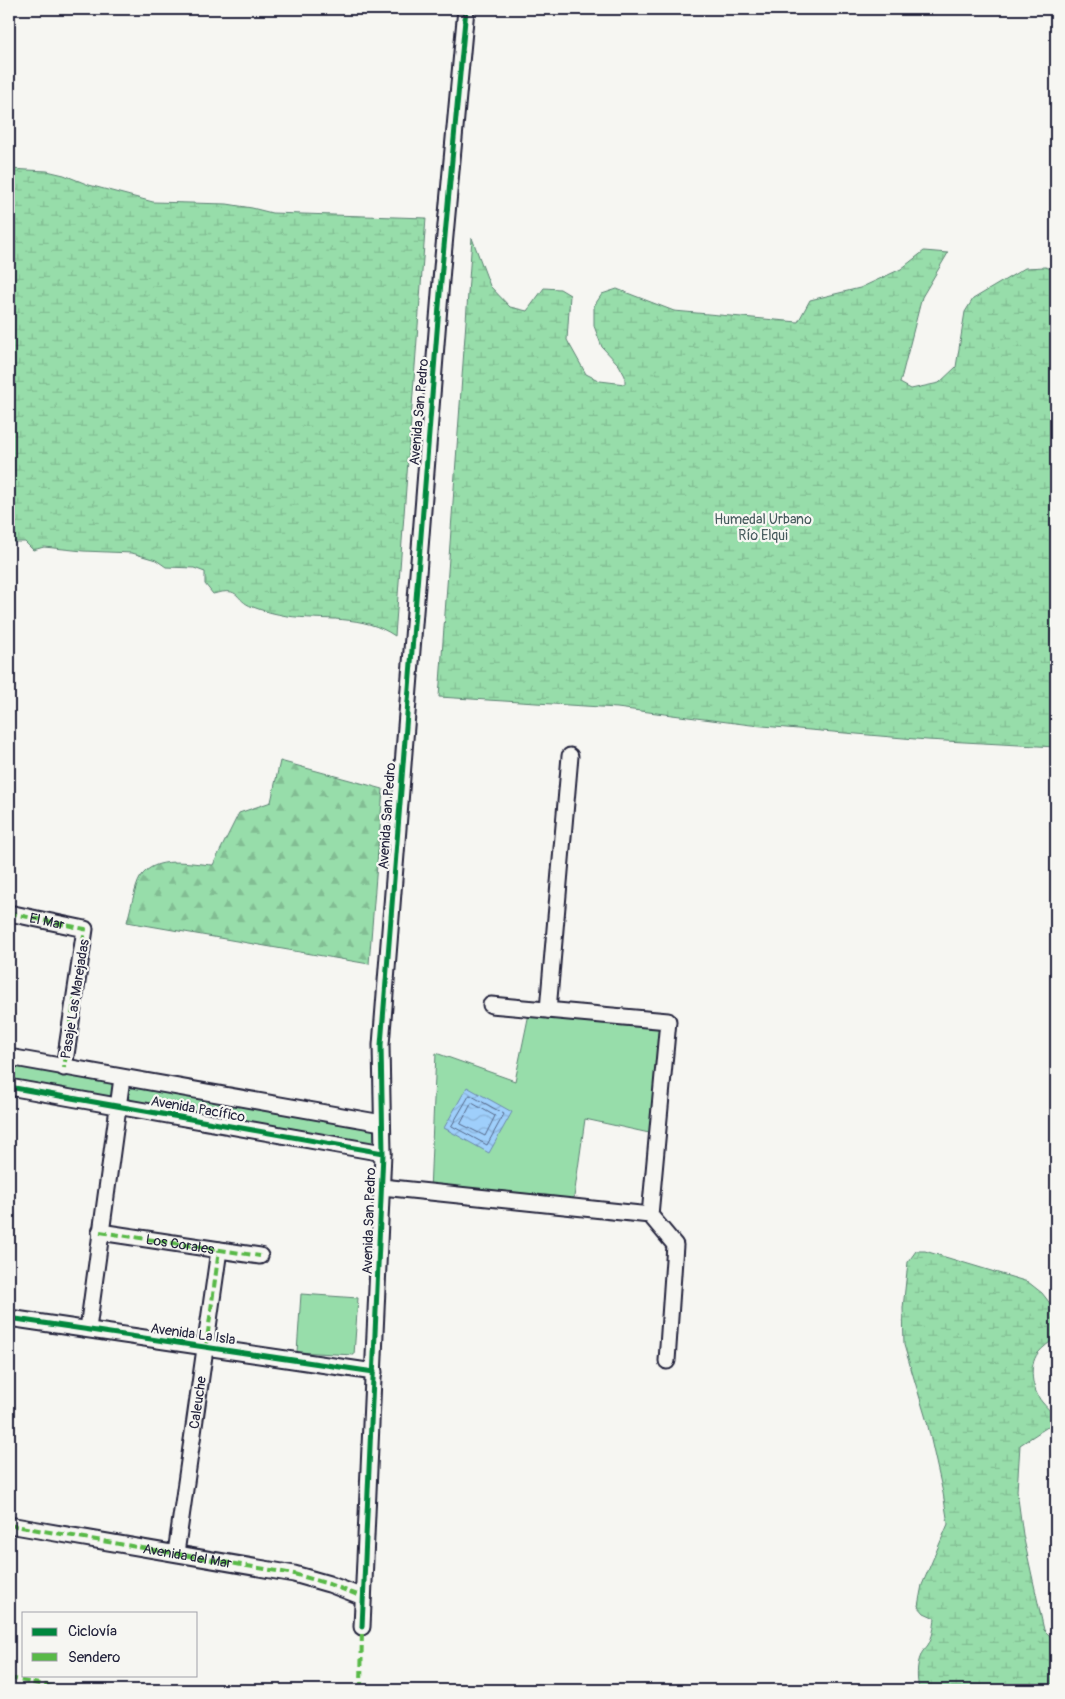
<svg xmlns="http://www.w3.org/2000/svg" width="1065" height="1699" viewBox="0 0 1065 1699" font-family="Pangolin,sans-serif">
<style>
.green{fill:#97ddaa;stroke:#5c8072}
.forest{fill:url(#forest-firs);stroke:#5c8072}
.wetland{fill:url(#wetland-marsh);stroke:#5c8072}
.water{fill:url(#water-waves);stroke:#6d8aae}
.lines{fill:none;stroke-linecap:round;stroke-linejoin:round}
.shore{stroke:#546788;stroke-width:1}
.minor-casing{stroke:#22223b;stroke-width:19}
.minor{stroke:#f6f6f2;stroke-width:15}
.quiet{stroke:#58b947;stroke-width:4;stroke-dasharray:8 4;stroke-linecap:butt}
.cycleway-casing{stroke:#f6f6f2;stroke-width:8}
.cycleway{stroke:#00873e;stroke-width:5}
.labels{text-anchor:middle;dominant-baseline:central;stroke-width:4.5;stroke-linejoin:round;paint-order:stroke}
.street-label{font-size:14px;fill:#22223b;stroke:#f6f6f2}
.park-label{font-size:14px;fill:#455a5c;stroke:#f6f6f2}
</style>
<defs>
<pattern id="forest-firs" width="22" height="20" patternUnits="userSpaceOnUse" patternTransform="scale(1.25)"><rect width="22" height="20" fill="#97ddaa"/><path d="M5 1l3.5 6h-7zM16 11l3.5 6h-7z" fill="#82bd93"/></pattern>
<pattern id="wetland-marsh" width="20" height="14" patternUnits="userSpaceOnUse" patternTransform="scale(1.25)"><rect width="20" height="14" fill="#97ddaa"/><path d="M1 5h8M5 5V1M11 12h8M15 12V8" fill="none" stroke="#82bd93"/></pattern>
<pattern id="water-waves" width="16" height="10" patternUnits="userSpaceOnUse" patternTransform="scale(1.25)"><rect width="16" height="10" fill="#9fcffb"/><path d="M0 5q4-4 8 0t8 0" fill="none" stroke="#89b1d8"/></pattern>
</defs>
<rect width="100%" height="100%" fill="#f6f6f2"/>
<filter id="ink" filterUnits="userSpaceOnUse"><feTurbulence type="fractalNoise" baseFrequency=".02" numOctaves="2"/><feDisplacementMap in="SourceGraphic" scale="10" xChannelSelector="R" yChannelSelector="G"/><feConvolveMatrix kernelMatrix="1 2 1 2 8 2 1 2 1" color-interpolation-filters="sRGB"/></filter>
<g filter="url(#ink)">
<!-- green -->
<path class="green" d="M531,1004L672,1026L663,1136L585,1119L573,1204L430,1191L436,1053L515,1081Z
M9,1064L376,1128L377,1145L9,1080Z
M301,1294L358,1298L354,1355L297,1352Z"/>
<!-- forest -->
<path class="forest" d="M280,761L383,789L369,964L127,922C130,912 135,886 140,878C155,854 190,864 213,865L239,813L271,802Z"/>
<!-- wetland -->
<path class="wetland" d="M9,169L47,171L64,175L89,185L153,202L227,204L252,208L272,213L426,218L395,636C363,614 323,621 287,616C276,614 263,611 253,607C233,600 243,586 213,594L205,584V572L194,568L166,567L156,560L132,553L83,551L44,547L33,550L25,542H9Z
M472,238L490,286L510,307L527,311L544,288L560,289L570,295L567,340L586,374L600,381L625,384V376L619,365L602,347L594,326V306L602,294L617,289L674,311L798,322L810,300L860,288L901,269L924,251L948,253L922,297L900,383L911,389L939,383L956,367L965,312L973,299L1025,268L1045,267L1056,270V747L927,740L751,725L617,708L439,697Z
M916,1251H925L1028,1282L1042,1293L1056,1311V1338C1050,1342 1043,1347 1038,1353C1028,1366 1032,1390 1042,1402C1046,1407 1051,1411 1055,1417L1049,1426L1020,1445L1017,1491L1023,1535L1044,1630L1056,1642V1690H919C917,1679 916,1666 921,1655C922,1651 926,1648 928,1645C933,1636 934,1628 935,1618L924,1613L918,1606L922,1585L948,1524L943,1493L927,1422L904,1345L903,1308L908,1262Z"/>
<!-- water -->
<path class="water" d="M467,1087L512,1112L489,1153L444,1128Z"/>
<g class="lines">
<!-- shore -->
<path class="shore" d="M470,1095L504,1114L487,1145L452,1126Z
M472,1103L495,1116L485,1136L461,1124Z"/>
<defs>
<g id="minor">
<path d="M9,913L85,929L64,1068"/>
<path d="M491,1005L668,1021L650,1215"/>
<path d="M548,1010L570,756"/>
<path d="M9,1057L382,1123"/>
<path d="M9,1087L383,1153"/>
<path d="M382,1187L650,1215L675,1245L667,1361"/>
<path id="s1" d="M100,1232L260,1256"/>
<path d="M9,1318L374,1372"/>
<path d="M88,1329L122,1078"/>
<path id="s2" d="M9,1525L294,1574L329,1584L363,1597"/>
<path id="s3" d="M176,1553L219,1250"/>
<path d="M362,1627L383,1153L381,1045L442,268L466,9"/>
</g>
</defs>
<!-- minor casing -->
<use href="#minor" class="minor-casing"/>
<!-- minor -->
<use href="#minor" class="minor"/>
<!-- quiet -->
<g class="quiet">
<path id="s4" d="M9,913L85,929L64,1068"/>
<path d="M100,1232L260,1256"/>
<path d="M206,1347L219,1250"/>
<path d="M9,1525L294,1574L329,1584L363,1597"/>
<path d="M9,1678L69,1690"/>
<path d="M243,1690L278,1687L287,1690"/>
<path d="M361,1690L362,1627"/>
</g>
<defs>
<path id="cycleway" d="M9,1087L383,1153
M9,1318L374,1372
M362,1627L383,1153L381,1045L442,268L466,9"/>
</defs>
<!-- cycleway casing -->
<use href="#cycleway" class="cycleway-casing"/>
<!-- cycleway -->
<use href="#cycleway" class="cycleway"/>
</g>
</g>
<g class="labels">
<!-- street labels -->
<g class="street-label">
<text transform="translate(419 412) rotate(-85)">Avenida San Pedro</text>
<text transform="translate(387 816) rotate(-86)">Avenida San Pedro</text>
<text stroke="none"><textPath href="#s4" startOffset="39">El Mar</textPath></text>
<text transform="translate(75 999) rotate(-81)">Pasaje Las Marejadas</text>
<text transform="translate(198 1109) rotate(10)">Avenida Pacífico</text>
<text transform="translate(369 1221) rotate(-88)">Avenida San Pedro</text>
<text stroke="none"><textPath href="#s1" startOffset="81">Los Corales</textPath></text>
<text transform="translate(193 1334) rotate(8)">Avenida La Isla</text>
<text stroke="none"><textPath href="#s3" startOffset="152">Caleuche</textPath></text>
<text stroke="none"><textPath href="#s2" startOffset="181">Avenida del Mar</textPath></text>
</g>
<!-- park labels -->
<g class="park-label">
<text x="763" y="519">Humedal Urbano<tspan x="763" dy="16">Río Elqui</tspan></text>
</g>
</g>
<!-- margin -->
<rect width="1065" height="1699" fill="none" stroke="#f6f6f2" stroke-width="30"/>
<rect x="15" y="15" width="1035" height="1669" fill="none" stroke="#22223b" stroke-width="2" filter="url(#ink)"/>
<!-- legend -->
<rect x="22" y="1612" width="175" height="65" fill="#f6f6f2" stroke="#a1a1a9"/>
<rect x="32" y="1628" width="25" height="8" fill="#00873e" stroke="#a1a1a9"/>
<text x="68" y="1636" font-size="15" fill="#22223b">Ciclovía</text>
<rect x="32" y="1653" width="25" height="8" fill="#58b947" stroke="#a1a1a9"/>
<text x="68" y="1662" font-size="15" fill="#22223b">Sendero</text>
</svg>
